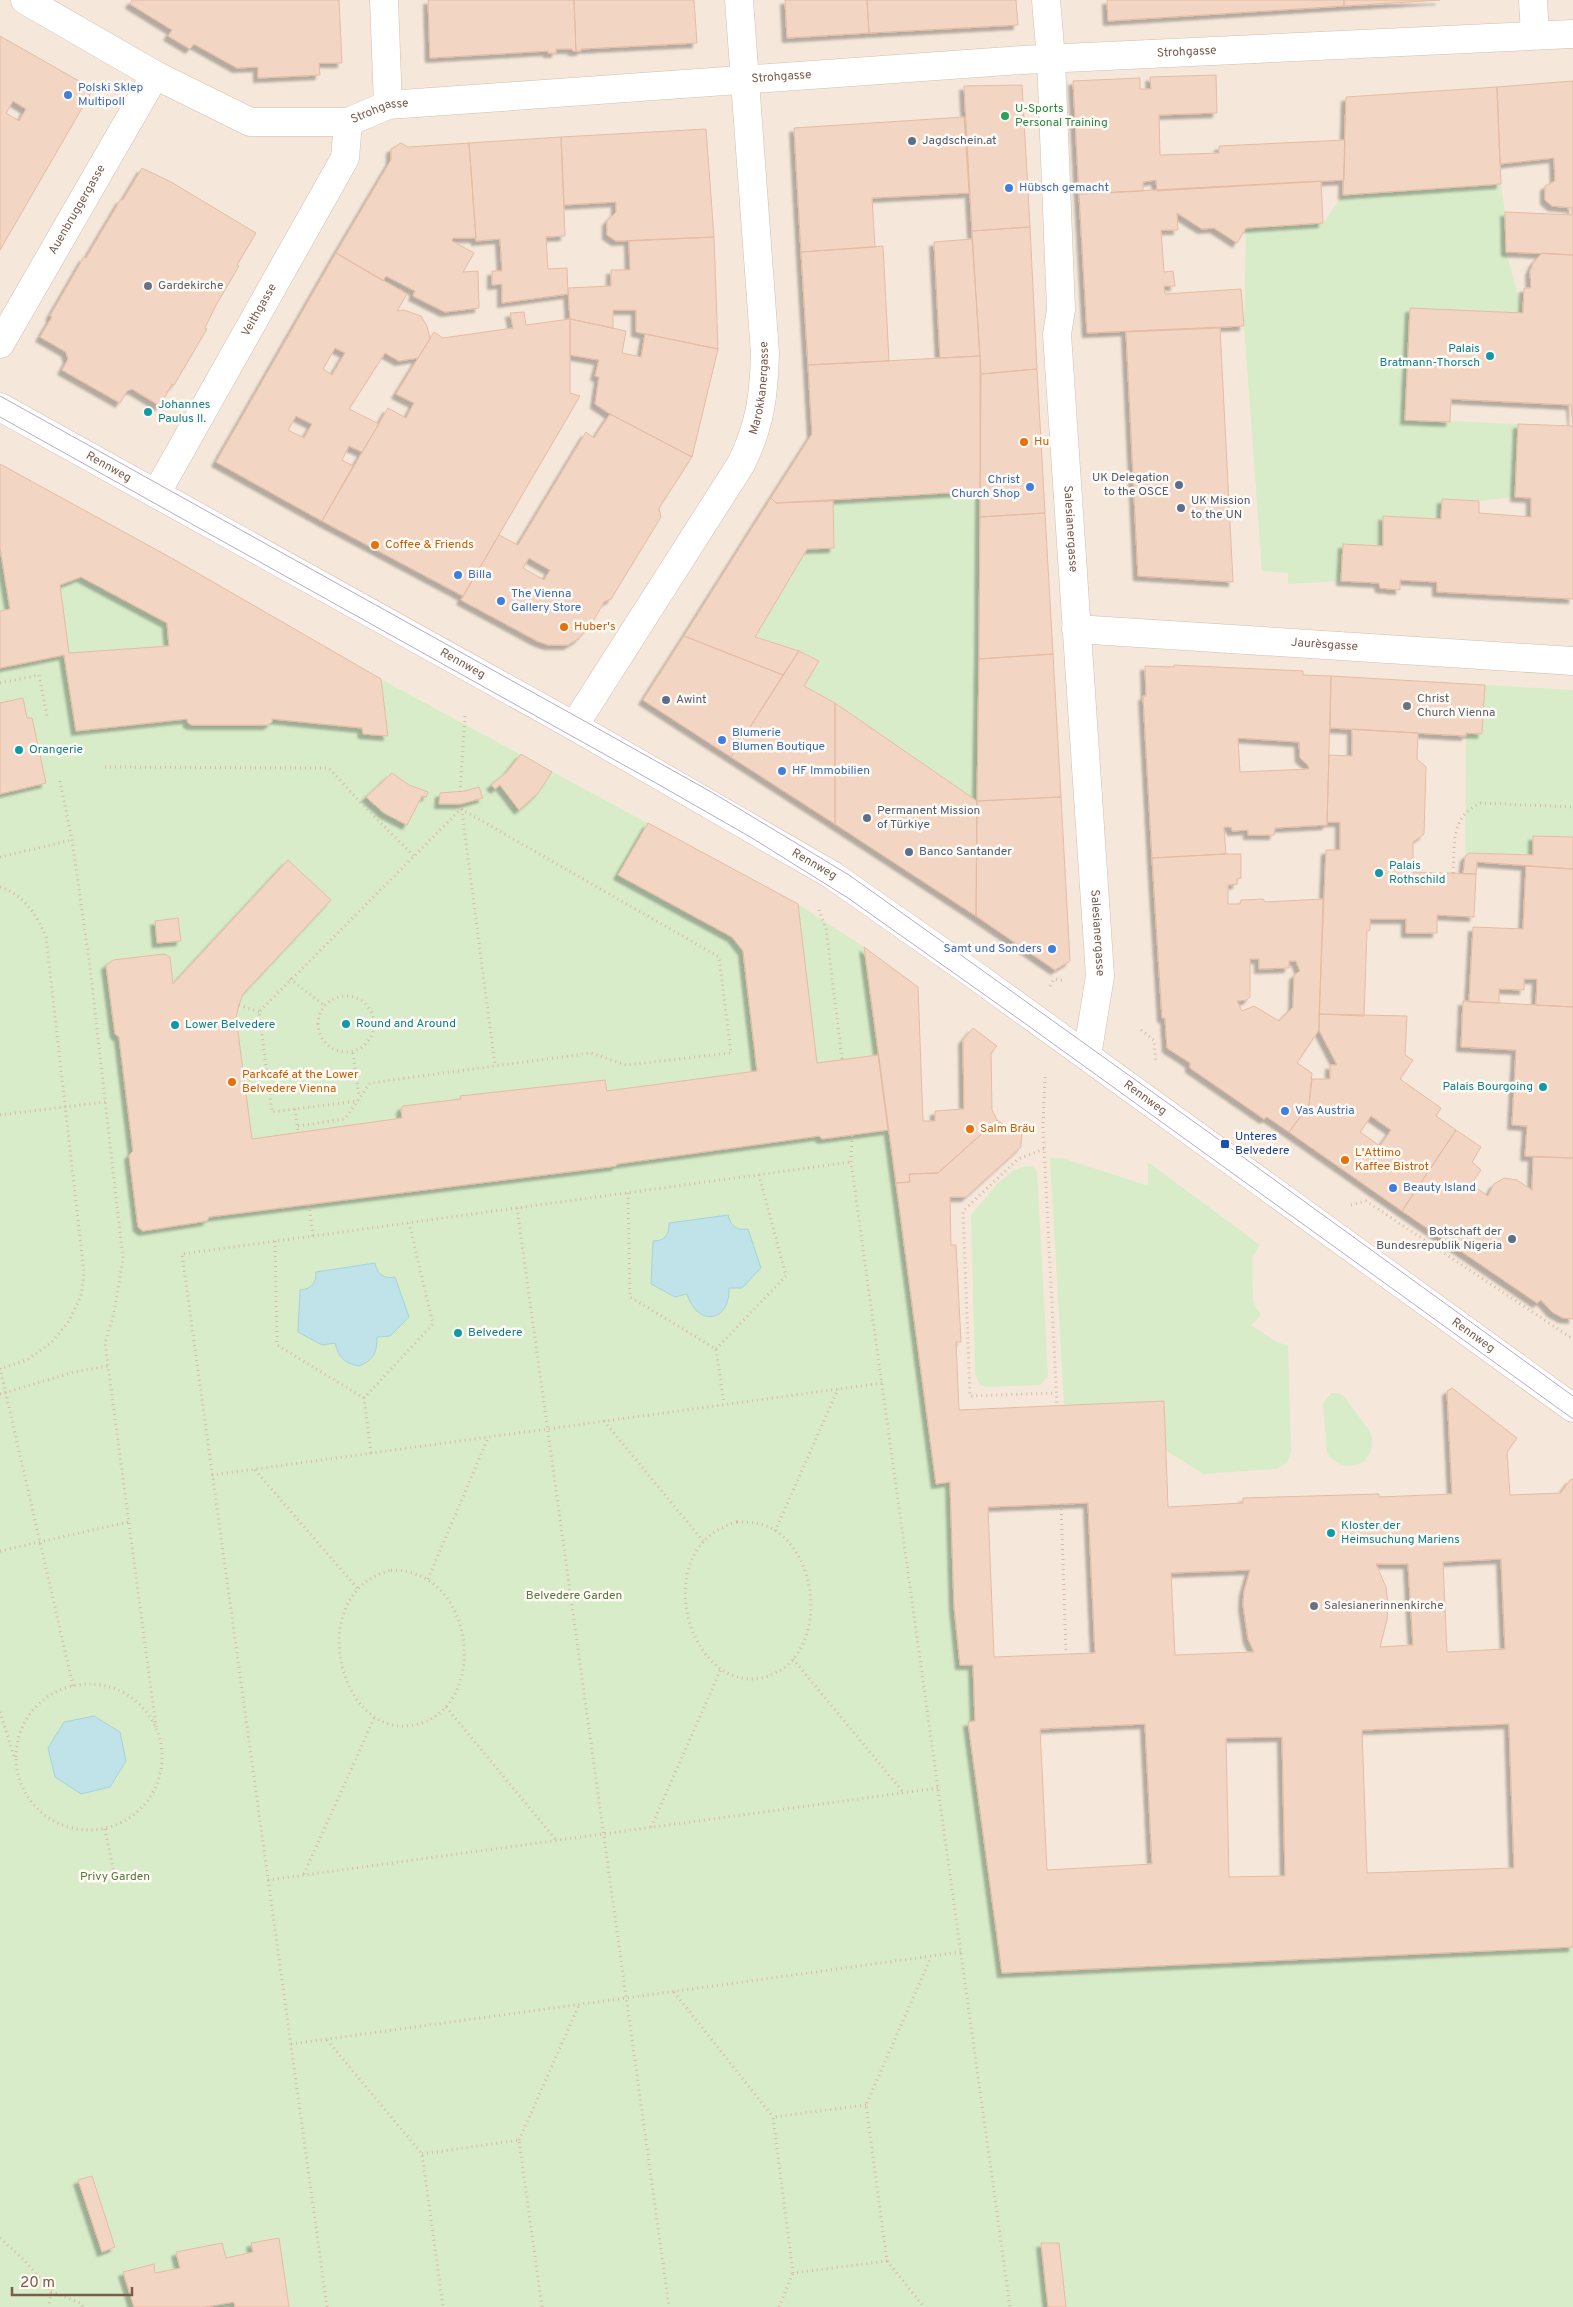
<svg xmlns="http://www.w3.org/2000/svg" width="1573" height="2307" viewBox="0 0 1573 2307" font-family="Overpass,sans-serif">
<style>
.residential{fill:#f5e8da}
.green{fill:#d8ecc9}
.water{fill:#bfe3e8;stroke:#a5d3da}
.building{fill:#f3d5c3;stroke:#e6bba3;fill-rule:evenodd;filter:url(#shadow)}
.lines{fill:none;stroke-linecap:round;stroke-linejoin:round}
.minor-casing{stroke:#d1beb0;stroke-width:29}
.secondary-casing{stroke:#d6c0b0;stroke-width:29}
.path{stroke:#d9b8a5;stroke-width:3;stroke-dasharray:1 4;stroke-linecap:butt}
.minor{stroke:#fff;stroke-width:28}
.secondary{stroke:#fff;stroke-width:28}
.tram{stroke:#b9a8c9;stroke-width:1}
.shop-dot{fill:#3f7fe0;stroke:#fffaf3;stroke-width:2}
.leisure-dot{fill:#2e9e5b;stroke:#fffaf3;stroke-width:2}
.service-dot{fill:#5c6f8a;stroke:#fffaf3;stroke-width:2}
.worship-dot{fill:#6b7280;stroke:#fffaf3;stroke-width:2}
.culture-dot{fill:#0f9aa8;stroke:#fffaf3;stroke-width:2}
.food-dot{fill:#e8710a;stroke:#fffaf3;stroke-width:2}
.transit-dot{fill:#1a4fb4;stroke:#fffaf3;stroke-width:2}
.labels{text-anchor:middle;dominant-baseline:central;stroke-width:5;stroke-linejoin:round;paint-order:stroke}
.street-label{font-size:12px;fill:#7a5c4d;stroke:#fffaf3}
.shop-label{font-size:12px;fill:#366cbe;stroke:#fffaf3;text-anchor:start}
.leisure-label{font-size:12px;fill:#27864d;stroke:#fffaf3;text-anchor:start}
.service-label{font-size:12px;fill:#4e5e75;stroke:#fffaf3;text-anchor:start}
.worship-label{font-size:12px;fill:#5b616d;stroke:#fffaf3;text-anchor:start}
.culture-label{font-size:12px;fill:#0d838f;stroke:#fffaf3;text-anchor:start}
.food-label{font-size:12px;fill:#c56008;stroke:#fffaf3;text-anchor:start}
.transit-label{font-size:12px;fill:#164399;stroke:#fffaf3;text-anchor:start}
.park-label{font-size:12px;fill:#537a41;stroke:#fffaf3}
</style>
<defs>
<filter id="shadow"><feDropShadow dx="-4.5" dy="4.5" stdDeviation="1" flood-color="#0004"/></filter>
</defs>
<rect width="100%" height="100%" fill="#fdf6ec"/>
<!-- residential -->
<path class="residential" d="M0,0H1573V1947L1002,1973L863,947L798,904L381,679L175,560L0,464Z"/>
<!-- green -->
<path class="green" d="M1501,184L1505,212L1506,252L1523,313L1410,308L1405,419L1518,424L1515,497L1479,501L1442,499L1441,519L1383,516V546L1341,581L1288,584V573L1262,571L1244,326L1246,228L1323,223L1343,195Z
M0,464L175,560L381,679L798,904L864,947L936,1484L950,1482L954,1606L973,1665L975,1721L968,1722L1002,1973L1573,1947V2307H0Z
M980,491L977,801L835,703L804,686L819,661L799,651L755,637L807,549L834,548L833,501Z
M1485,685L1573,690V837L1533,855L1470,853L1465,857L1466,736L1482,733Z
M1050,1158H1062L1146,1185H1148V1162L1260,1245L1252,1258L1253,1301L1261,1316L1251,1325C1264,1332 1272,1343 1288,1345L1291,1452L1287,1463L1276,1469L1203,1474L1165,1450L1064,1405Z
M1026,1166L1033,1167L1037,1171L1048,1376L1040,1385L987,1387L980,1385L975,1374L971,1215L997,1184L1013,1170Z
M1331,1393H1339L1344,1396L1371,1433C1379,1464 1345,1478 1327,1453L1323,1403Z"/>
<!-- water -->
<path class="water" d="M728,1215C731,1226 736,1231 748,1229L761,1268L742,1288H729C730,1323 697,1327 687,1294L675,1297L651,1284L653,1241C665,1241 669,1235 669,1223Z
M375,1263C378,1275 384,1279 395,1277L409,1317L390,1336L377,1337C377,1352 374,1360 359,1366C344,1363 339,1358 335,1343L322,1345L298,1332L300,1290C312,1289 316,1283 316,1272Z
M94,1716L120,1732L126,1761L110,1787L81,1794L55,1777L48,1748L64,1722Z"/>
<!-- building -->
<path class="building" d="M132,0H339L342,63H319L320,75L258,78V67L237,68L194,44L190,49L168,36L172,30L130,4Z
M428,0H574L576,51H573L572,49H556V53H548V51L430,58Z
M574,0H694L697,43L581,49V51H576Z
M785,0H867L869,33L787,38Z
M867,0H1016L1018,25L869,33Z
M1107,0H1344V6L1108,21Z
M1344,0H1440L1344,6Z
M0,36L93,89L0,250ZM13,101L26,109L19,121L6,113Z
M1216,75L1217,113L1159,115L1160,155L1219,153V146L1345,140L1344,180L1157,191L1156,180L1143,182V191L1079,194L1073,81L1140,78V89H1151L1150,77Z
M1573,81V255L1506,252L1505,212L1572,215V208L1552,206L1545,200V186L1555,181L1554,158L1500,164L1497,87Z
M1022,85L1030,227L972,231L964,86Z
M1497,87L1501,184L1343,195L1346,97Z
M964,117L969,193L872,198L875,247L801,252L794,128Z
M706,129L714,237L616,241L607,235V221L616,212V202L564,205L561,137Z
M561,137L565,236L546,237L548,269L567,268L568,294L502,303V284L492,285V271H502L500,239L476,241L469,143Z
M401,143L408,147L469,143L476,238H453L452,241L474,253L463,272L478,271L479,308L445,312L413,296L415,291L386,276L383,281L336,253L391,160V149Z
M142,168L171,182L256,233L237,265L239,266L216,305L205,328L207,329L174,385L172,384L160,406L132,389L127,391L120,403L62,370L68,359L66,352L40,337L52,317L50,316L84,257L86,258L121,199L123,200Z
M1321,181L1323,223L1246,228L1237,243L1214,228L1202,229L1177,213L1178,230H1161L1164,272L1173,271L1175,286H1164L1165,294L1241,289L1244,326L1087,333L1079,194Z
M1030,227L1037,369L981,374L972,231Z
M714,237L718,349L636,332V310H613V328L570,319L568,288L611,286V270H630L629,241Z
M972,239L980,356L940,358L934,242Z
M883,246L889,361L808,365L801,252Z
M336,253L407,294L397,311L404,310L421,316L427,326L430,339L418,358L399,361L385,353L349,409L379,424L362,452L349,446L342,460L353,466L322,521L216,462ZM335,348L345,353L332,375L323,369ZM296,416L312,424L304,438L288,430Z
M1542,253L1573,255V426L1571,405L1451,399L1450,422L1405,420L1410,308L1523,313L1524,288H1531L1530,271L1534,262Z
M524,312L526,325L570,319V393L580,396L463,596L322,521L388,408L406,418L414,403L396,394L434,332L443,338L513,328L510,313Z
M570,319L626,331L622,353L641,357L645,334L718,349L692,457L610,414L595,404L599,377L595,376L599,360L570,355Z
M1220,328L1233,582L1138,576L1126,332Z
M980,356V491L776,503L771,498L812,434L808,365Z
M1037,369L1045,513L980,517L981,374Z
M610,414L692,457L659,508L661,517L611,599L604,602L592,623L578,639L568,645H548L537,641L461,600L499,535L518,545L586,432L594,438ZM529,558L550,570L544,580L523,568Z
M1518,424L1573,426V599L1437,592V582L1400,580V590L1380,588L1379,583L1341,581L1343,544L1383,546V516L1441,519L1442,499L1479,501V513L1531,517V498L1515,497Z
M0,464L175,560L381,679L388,736L363,734L362,728L272,719V722L268,725H192L188,723L187,719L76,731L64,655L0,668V611L10,609L0,548ZM81,577L167,623L169,646L69,653L60,585Z
M771,498L776,503L833,501L834,548L807,549L755,637L799,651L783,675L684,636Z
M1045,513L1053,654L979,659L980,517Z
M684,636L783,675L731,757L643,700Z
M799,651L819,661L804,686L835,703V824L731,757Z
M1053,654L1061,797L977,801L979,659Z
M1174,665L1303,671V675L1331,676L1327,825L1275,828L1274,835H1248V830L1232,831L1231,827H1224L1226,854L1152,858L1143,696H1146L1145,666L1174,667ZM1238,738L1299,742L1300,758L1308,765L1309,769L1240,772Z
M1331,676L1485,685L1482,734L1466,733V736L1330,728Z
M23,698L27,718H32L46,783L0,794V703Z
M835,703L977,801L976,916L835,824Z
M1352,729L1418,733L1417,759L1426,767L1424,834L1413,842V872L1476,874L1474,917L1437,915V933H1406V919H1370V930L1367,931L1364,1016L1319,1014L1326,850H1340V822H1327L1329,755L1352,756Z
M521,754L552,772L538,793L519,810L500,785L495,789L491,785L507,772Z
M392,773L409,785L428,792L426,797L422,796L407,825L384,813L366,797Z
M479,787L483,798L461,804H439L440,793L465,791Z
M1061,797L1070,961L1055,970L976,916L977,801Z
M648,823L798,904L817,1063L878,1055L888,1130L822,1139L819,1136L617,1164L616,1166L209,1217L207,1221L143,1231L138,1227L129,1155L133,1151L119,1037L115,1034L106,965L113,960L164,954L170,957L173,984L288,860L331,900L243,994L239,1005L236,1017L252,1139L402,1118L401,1109L403,1106L461,1099L460,1096L605,1080L607,1091L757,1071L743,951L732,937L618,875Z
M1533,836L1573,837V869L1477,862L1476,874H1463L1465,857L1469,853L1533,855Z
M1226,854H1241V878L1237,879V884L1228,885V904H1240L1241,900L1263,899L1265,902L1323,899L1319,1030L1297,1063L1312,1073L1309,1105L1289,1132L1267,1117L1264,1119L1190,1068V1063L1167,1048L1165,1018H1162L1152,858ZM1250,959H1259V969L1289,968V961H1296L1300,971L1294,975L1293,1007L1279,1021L1254,1006L1242,1011L1237,1001L1247,1000L1250,997Z
M1526,866L1573,869V1007L1536,1005L1537,979H1524V990L1499,989V1003L1469,1002L1473,927L1523,929Z
M178,918L181,941L157,943L155,921Z
M864,947L918,987L923,1121H935V1111L964,1109L963,1040L973,1028L997,1046L991,1053L992,1110L997,1120L938,1173L909,1174L910,1182L896,1183Z
M1463,1001L1573,1007V1158L1525,1156L1527,1126L1512,1125L1516,1050L1461,1047Z
M1319,1014L1407,1016L1405,1055L1413,1060L1400,1079L1441,1108L1436,1116L1456,1130L1402,1211L1289,1132L1309,1105L1312,1079H1330V1065H1337L1319,1030ZM1371,1116L1391,1130L1380,1146L1360,1132Z
M997,1120L1010,1129L1022,1130L1021,1147L966,1197H950L951,1245H956L961,1342H956L959,1410L1164,1401L1168,1507L1243,1503V1498L1379,1494V1497L1452,1494L1447,1391L1452,1388L1517,1438L1507,1452L1510,1495L1561,1493L1570,1480L1573,1479V1947L1002,1973L968,1722L975,1721L973,1665H960L954,1606L950,1482L936,1484L896,1183L910,1182L909,1174L938,1173ZM1088,1503L1095,1653L994,1657L988,1507ZM1501,1559L1505,1649L1447,1652L1443,1562ZM1376,1564H1408L1413,1645L1380,1647L1387,1620L1388,1604L1386,1587ZM1250,1570L1244,1591L1243,1605L1248,1639L1254,1652L1175,1655L1171,1573ZM1145,1724L1152,1864L1047,1870L1040,1729ZM1509,1724L1514,1868L1367,1873L1362,1730ZM1282,1737L1285,1876L1229,1877L1226,1738Z
M1456,1130L1481,1147L1472,1162L1481,1170L1471,1184L1488,1196L1494,1184L1504,1178L1517,1180L1532,1190L1533,1157L1573,1158V1319L1563,1318L1552,1312L1541,1300L1537,1303L1402,1211Z
M92,2176L115,2247L102,2252L78,2180Z
M279,2238L289,2307H235L234,2302L205,2307H134L123,2272L154,2264L155,2273L180,2268L176,2252L222,2243L226,2258L253,2252L251,2243Z
M1041,2243H1059L1066,2307H1048Z"/>
<g class="lines">
<defs>
<g id="minor">
<path id="s1" d="M25,0L155,75L250,122H348L388,105L1022,60L1573,34"/>
<path d="M384,0L388,105"/>
<path id="s2" d="M1046,0L1051,59L1061,310L1057,334L1100,976L1087,1056"/>
<path d="M1533,0L1535,35"/>
<path id="s3" d="M0,344L155,75"/>
<path id="s4" d="M156,494L345,158L348,122"/>
<path id="s5" d="M1076,629L1573,661"/>
<path id="s6" d="M574,726L741,464C760,426 764,395 765,353L739,0"/>
</g>
<g id="secondary">
<path id="s7" d="M0,407L574,726L832,875L969,971L1573,1408"/>
</g>
</defs>
<!-- minor casing -->
<use href="#minor" class="minor-casing"/>
<!-- secondary casing -->
<use href="#secondary" class="secondary-casing"/>
<!-- path -->
<path class="path" d="M0,683L39,675L47,716
M105,767L329,768L361,803L414,856
M60,781L72,840L90,967L123,1259L114,1313L105,1343L156,1727
M460,792L465,716
M461,804L495,1066
M0,857L72,840
M1453,873C1455,844 1450,816 1481,803L1573,807
M0,887C24,895 37,915 46,937L84,1273L81,1296L69,1321L51,1343L27,1360L0,1369
M819,910L826,929L842,1059
M290,979L324,1005
M1050,986L1054,979L1065,981
M318 1024a28 28 0 1 1 56 0a28 28 0 1 1-56 0Z
M239,1005L259,1012
M1141,1030L1154,1040L1156,1063
M353,1053L359,1096
M1045,1077L1043,1126L1057,1406
M244,1081L267,1077
M295,1109L298,1132
M0,1115L105,1102
M298,1126L345,1119L370,1083L591,1053L626,1065L731,1053L719,957L461,809L259,1012L272,1112L357,1101
M852,1136L851,1162L1010,2307
M1044,1149L1018,1159L963,1211L970,1396L1056,1393
M628,1193L630,1297L716,1349L724,1404
M309,1205L313,1236
M1351,1205L1366,1201L1573,1339
M517,1208L669,2307
M275,1241L277,1345L364,1398
M716,1349L786,1276L759,1175
M0,1368L73,1686
M0,1394L74,1372L108,1366
M604,1421L703,1541
M371,1453L364,1398L433,1324L409,1223
M255,1470L357,1588
M212,1475L882,1383
M1061,1504L1066,1653
M737,1522C746,1522 755,1522 764,1525C824,1547 830,1664 761,1678C687,1692 647,1546 737,1522Z
M775,1531L838,1389
M0,1551L128,1522
M391,1570C479,1570 489,1711 414,1725C338,1740 303,1592 391,1570Z
M428,1579L488,1438
M793,1659L903,1792
M16 1757a73 73 0 1 1 146 0a73 73 0 1 1-146 0Z
M446,1707L556,1840
M0,1712L14,1756
M651,1827L721,1669
M105,1829L115,1878
M304,1874L375,1716
M268,1880L938,1788
M674,1992L773,2117
M327,2040L422,2154L443,2307
M291,2044L961,1952
M866,2105L773,2117L793,2273L887,2261L866,2105L931,1957
M519,2140L579,2005
M422,2154L519,2140L542,2307
M0,2238L24,2260L51,2291L49,2307
M887,2261L924,2307
M51,2291L82,2304L83,2307
M327,2307L182,1254L851,1162
M779,2307L793,2273"/>
<!-- minor -->
<use href="#minor" class="minor"/>
<!-- secondary -->
<use href="#secondary" class="secondary"/>
<!-- tram -->
<path class="tram" d="M0,396L579,718L713,793L849,875L1225,1144L1573,1396
M0,417L656,783L752,838L848,898L1023,1022L1573,1419"/>
</g>
<!-- markers -->
<g class="shop-dot">
<circle cx="68" cy="95" r="5"/>
<circle cx="1009" cy="188" r="5"/>
<circle cx="1030" cy="487" r="5"/>
<circle cx="458" cy="575" r="5"/>
<circle cx="501" cy="601" r="5"/>
<circle cx="722" cy="740" r="5"/>
<circle cx="782" cy="771" r="5"/>
<circle cx="1052" cy="949" r="5"/>
<circle cx="1285" cy="1111" r="5"/>
<circle cx="1393" cy="1188" r="5"/>
</g>
<circle class="leisure-dot" cx="1005" cy="116" r="5"/>
<g class="service-dot">
<circle cx="912" cy="141" r="5"/>
<circle cx="1179" cy="485" r="5"/>
<circle cx="1181" cy="508" r="5"/>
<circle cx="666" cy="700" r="5"/>
<circle cx="867" cy="818" r="5"/>
<circle cx="909" cy="852" r="5"/>
<circle cx="1512" cy="1239" r="5"/>
</g>
<g class="worship-dot">
<circle cx="148" cy="286" r="5"/>
<circle cx="1407" cy="706" r="5"/>
<circle cx="1314" cy="1606" r="5"/>
</g>
<g class="culture-dot">
<circle cx="1490" cy="356" r="5"/>
<circle cx="148" cy="412" r="5"/>
<circle cx="19" cy="750" r="5"/>
<circle cx="1379" cy="873" r="5"/>
<circle cx="346" cy="1024" r="5"/>
<circle cx="175" cy="1025" r="5"/>
<circle cx="1543" cy="1087" r="5"/>
<circle cx="458" cy="1333" r="5"/>
<circle cx="1331" cy="1533" r="5"/>
</g>
<g class="food-dot">
<circle cx="1024" cy="442" r="5"/>
<circle cx="375" cy="545" r="5"/>
<circle cx="564" cy="627" r="5"/>
<circle cx="232" cy="1082" r="5"/>
<circle cx="970" cy="1129" r="5"/>
<circle cx="1345" cy="1160" r="5"/>
</g>
<rect class="transit-dot" x="1220" y="1139" width="10" height="10" rx="2.5"/>
<g class="labels">
<!-- street labels -->
<g class="street-label">
<text stroke="none"><textPath href="#s1" startOffset="1198">Strohgasse</textPath></text>
<text stroke="none"><textPath href="#s1" startOffset="792">Strohgasse</textPath></text>
<text stroke="none"><textPath href="#s1" startOffset="388">Strohgasse</textPath></text>
<text stroke="none"><textPath href="#s3" startOffset="155">Auenbruggergasse</textPath></text>
<text stroke="none"><textPath href="#s4" startOffset="211">Veithgasse</textPath></text>
<text stroke="none"><textPath href="#s6" startOffset="390">Marokkanergasse</textPath></text>
<text stroke="none"><textPath href="#s7" startOffset="124">Rennweg</textPath></text>
<text stroke="none"><textPath href="#s2" startOffset="530">Salesianergasse</textPath></text>
<text stroke="none"><textPath href="#s5" startOffset="249">Jaurèsgasse</textPath></text>
<text stroke="none"><textPath href="#s7" startOffset="529">Rennweg</textPath></text>
<text stroke="none"><textPath href="#s7" startOffset="934">Rennweg</textPath></text>
<text stroke="none"><textPath href="#s2" startOffset="935">Salesianergasse</textPath></text>
<text stroke="none"><textPath href="#s7" startOffset="1339">Rennweg</textPath></text>
<text stroke="none"><textPath href="#s7" startOffset="1744">Rennweg</textPath></text>
</g>
<!-- shop labels -->
<g class="shop-label">
<text x="78" y="88">Polski Sklep<tspan x="78" dy="14">Multipoll</tspan></text>
<text x="1019" y="188">Hübsch gemacht</text>
<text x="1020" y="480" text-anchor="end">Christ<tspan x="1020" dy="14">Church Shop</tspan></text>
<text x="468" y="575">Billa</text>
<text x="511" y="594">The Vienna<tspan x="511" dy="14">Gallery Store</tspan></text>
<text x="732" y="733">Blumerie<tspan x="732" dy="14">Blumen Boutique</tspan></text>
<text x="792" y="771">HF Immobilien</text>
<text x="1042" y="949" text-anchor="end">Samt und Sonders</text>
<text x="1295" y="1111">Vas Austria</text>
<text x="1403" y="1188">Beauty Island</text>
</g>
<!-- leisure labels -->
<g class="leisure-label">
<text x="1015" y="109">U-Sports<tspan x="1015" dy="14">Personal Training</tspan></text>
</g>
<!-- service labels -->
<g class="service-label">
<text x="922" y="141">Jagdschein.at</text>
<text x="1169" y="478" text-anchor="end">UK Delegation<tspan x="1169" dy="14">to the OSCE</tspan></text>
<text x="1191" y="501">UK Mission<tspan x="1191" dy="14">to the UN</tspan></text>
<text x="676" y="700">Awint</text>
<text x="877" y="811">Permanent Mission<tspan x="877" dy="14">of Türkiye</tspan></text>
<text x="919" y="852">Banco Santander</text>
<text x="1502" y="1232" text-anchor="end">Botschaft der<tspan x="1502" dy="14">Bundesrepublik Nigeria</tspan></text>
</g>
<!-- worship labels -->
<g class="worship-label">
<text x="158" y="286">Gardekirche</text>
<text x="1417" y="699">Christ<tspan x="1417" dy="14">Church Vienna</tspan></text>
<text x="1324" y="1606">Salesianerinnenkirche</text>
</g>
<!-- culture labels -->
<g class="culture-label">
<text x="1480" y="349" text-anchor="end">Palais<tspan x="1480" dy="14">Bratmann-Thorsch</tspan></text>
<text x="158" y="405">Johannes<tspan x="158" dy="14">Paulus II.</tspan></text>
<text x="29" y="750">Orangerie</text>
<text x="1389" y="866">Palais<tspan x="1389" dy="14">Rothschild</tspan></text>
<text x="356" y="1024">Round and Around</text>
<text x="185" y="1025">Lower Belvedere</text>
<text x="1533" y="1087" text-anchor="end">Palais Bourgoing</text>
<text x="468" y="1333">Belvedere</text>
<text x="1341" y="1526">Kloster der<tspan x="1341" dy="14">Heimsuchung Mariens</tspan></text>
</g>
<!-- food labels -->
<g class="food-label">
<text x="1034" y="442">Hu</text>
<text x="385" y="545">Coffee &amp; Friends</text>
<text x="574" y="627">Huber's</text>
<text x="242" y="1075">Parkcafé at the Lower<tspan x="242" dy="14">Belvedere Vienna</tspan></text>
<text x="980" y="1129">Salm Bräu</text>
<text x="1355" y="1153">L'Attimo<tspan x="1355" dy="14">Kaffee Bistrot</tspan></text>
</g>
<!-- transit labels -->
<g class="transit-label">
<text x="1235" y="1137">Unteres<tspan x="1235" dy="14">Belvedere</tspan></text>
</g>
<!-- park labels -->
<g class="park-label">
<text x="574" y="1596">Belvedere Garden</text>
<text x="115" y="1877">Privy Garden</text>
</g>
</g>
<!-- scale -->
<path d="M12 2287v8h120v-8" fill="none" stroke="#7a5c4d" stroke-width="2.5"/>
<text x="20" y="2287" font-size="15" fill="#7a5c4d" stroke="#fffaf3" stroke-width="4" paint-order="stroke">20 m</text>
</svg>
